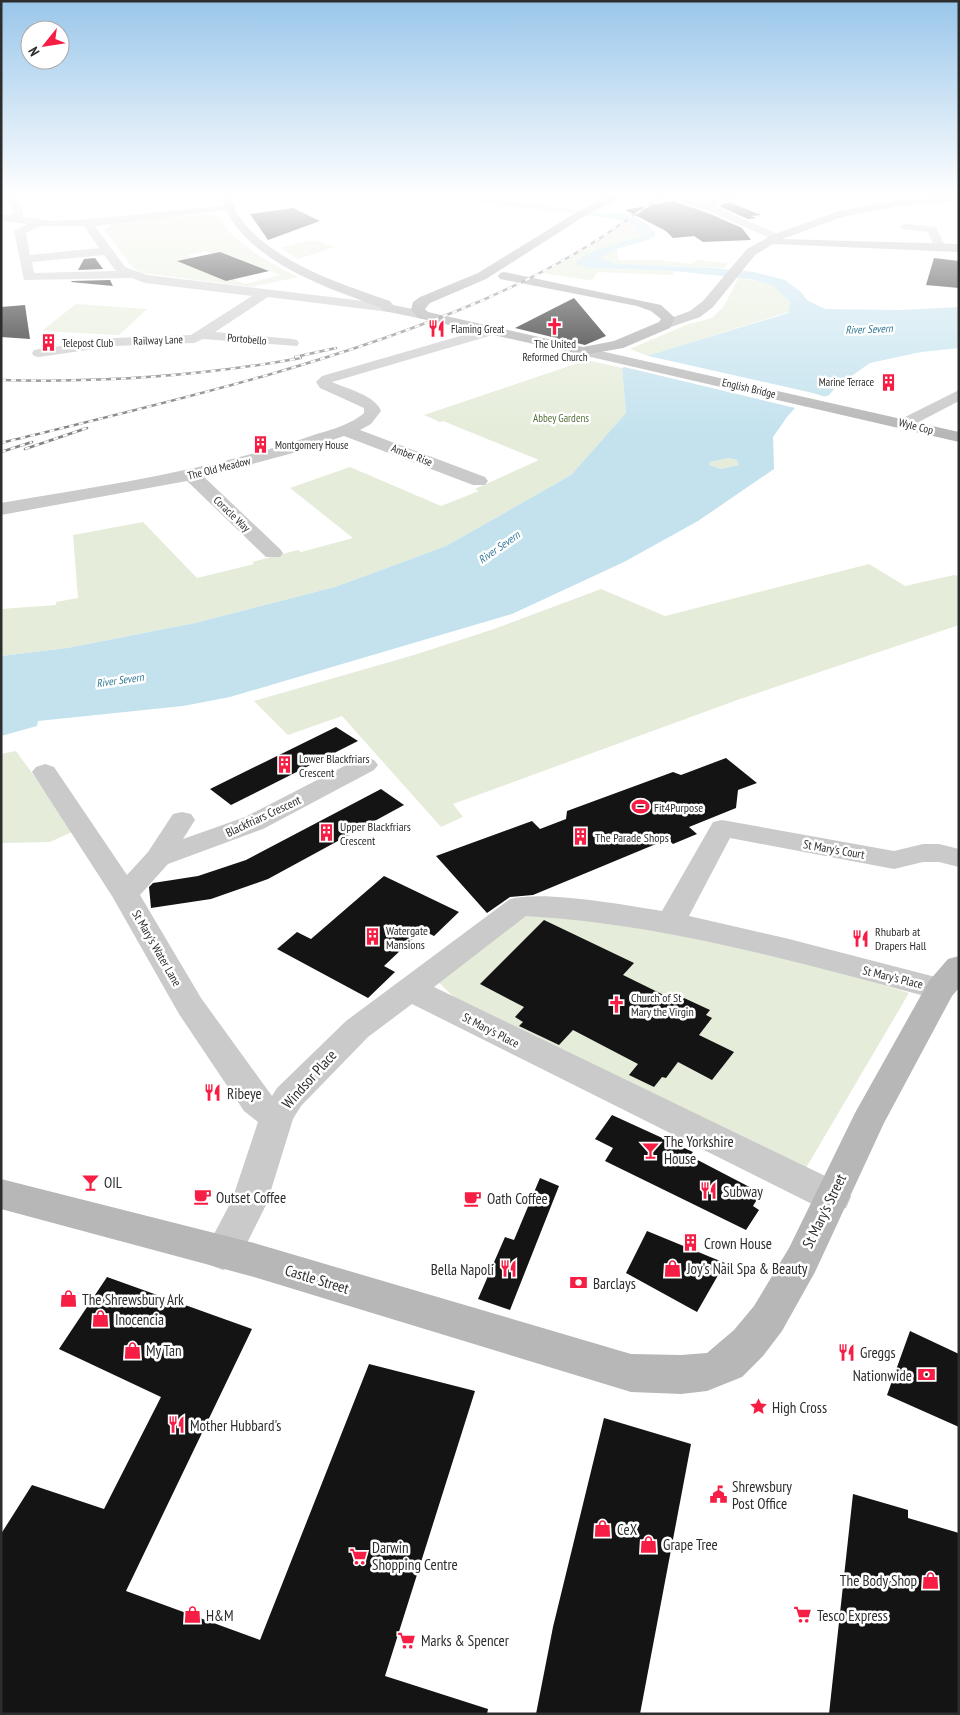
<svg xmlns="http://www.w3.org/2000/svg" width="960" height="1715" viewBox="0 0 960 1715" font-family="'PT Sans Narrow',sans-serif">
<style>
.green{fill:#e5ecd9;fill-rule:evenodd}
.water{fill:#c3e2ee;fill-rule:evenodd}
.pier{fill:#fff}
.building{fill:#141414}
.lines{fill:none;stroke-linecap:round;stroke-linejoin:round}
.street{fill:#cacaca;fill-rule:evenodd}
.secondary{fill:#b7b7b7;fill-rule:evenodd}
.primary{fill:#a5a5a5;fill-rule:evenodd}
.rail-casing{stroke:#828282;stroke-width:2.5}
.rail{stroke:#fff;stroke-width:2;stroke-dasharray:5;stroke-linecap:butt}
.labels{text-anchor:middle;dominant-baseline:central;stroke-width:5;stroke-linejoin:round;paint-order:stroke}
.far-poi-label{font-size:11px;fill:#2d2d2d;stroke:#fff;text-anchor:start}
.far-water-label{font-size:11px;font-style:italic;fill:#347b97;stroke:#fff}
.far-street-label{font-size:11px;fill:#2d2d2d;stroke:#fff}
.far-park-label{font-size:11px;fill:#566d37;stroke:#fff}
.poi-label{font-size:12px;fill:#2d2d2d;stroke:#fff;text-anchor:start}
.street-label{font-size:12px;fill:#2d2d2d;stroke:#fff}
.near-street-label{font-size:15px;fill:#2d2d2d;stroke:#fff}
.near-poi-label{font-size:15px;fill:#2d2d2d;stroke:#fff;text-anchor:start}
</style>
<rect width="100%" height="100%" fill="#fff"/>
<!-- green -->
<path class="green" d="M216,213C235,245 266,261 298,277L252,287L143,273L132,267L105,230L111,224L120,222ZM205,251L212,254L220,252L280,275L245,284L233,279L226,281L188,255Z
M626,223L635,226L642,236L579,258L580,265L597,269L675,271L672,275L598,272L593,279L587,280L543,273Z
M307,241H316L335,247L298,259L281,248Z
M617,249L619,260H659L691,264L697,260L728,263L725,268L616,264L599,258Z
M739,277L772,285L790,302L788,312L648,356L630,349L686,325L712,318L724,306Z
M76,304L147,309L119,335L42,331Z
M587,360L622,368L626,413L571,475L446,546L335,587L195,623L67,648L1,656V609L56,605V602L78,598L73,535L143,522L197,578L254,564L252,562L298,550L301,552L353,538L290,488L350,467L441,506L479,491L475,489L539,460L443,421L440,422L424,415Z
M729,458L737,460L739,465L721,469L709,465L710,462Z
M869,564L905,586L954,575L959,576V625L740,699L453,804L463,817L441,827L342,716L288,735L254,701L414,655L494,629L601,589L665,616Z
M16,751L74,831L50,842L1,843V754Z
M522,910L719,936L909,993L806,1168L458,1001L430,974Z"/>
<!-- water -->
<path class="water" d="M445,194L609,214C624,209 645,221 655,232V236L648,240L617,249L600,258L616,264L714,268L754,272L785,280L801,292L807,300L825,309L901,310L959,307V348L921,352L870,363L836,387L829,395L796,407L787,417L773,437L774,469L698,521L624,562L512,614L230,697L183,706L38,721L37,726L1,736V656L67,648L195,623L335,587L446,546L571,475L626,413L622,368L650,355L788,313L790,302L772,285L750,279L675,271L590,268L576,264C579,251 628,241 642,236L635,226L617,219L437,197ZM729,458L737,460L739,465L721,469L709,465L710,462Z"/>
<!-- pier -->
<path class="pier" d="M644,355L813,393L829,398L802,408H795L620,366Z"/>
<!-- building -->
<path class="building" d="M673,201L708,213L742,228L751,240L703,242L694,236L673,238L666,231L625,210Z
M729,202L761,215L751,216L756,218L748,219L719,206Z
M293,208L320,221L268,240L250,214Z
M220,252L269,271L226,281L177,261Z
M95,258L103,269L78,270L84,259Z
M934,258L959,261V288L926,285Z
M110,280L113,286L71,282L72,281Z
M574,298L606,336L585,345L515,328Z
M25,305L30,339L1,337V307Z
M336,727L358,741L231,805L210,789Z
M726,758L757,783L738,790L736,808L689,827L697,834L673,844L668,839L533,895L510,897L487,913L436,856L532,821L540,829L566,819L567,811L673,772L681,775Z
M381,789L404,805L268,879L211,899L151,908L149,887L153,883L198,876L246,860Z
M384,876L459,912L434,936L422,930L384,966L395,972L368,998L277,949L297,932L311,939Z
M544,920L634,963L623,975L680,1003L684,998L710,1010L706,1015L712,1018L699,1035L734,1052L712,1080L678,1062L666,1078L662,1077L654,1087L629,1075L638,1064L573,1030L559,1045L519,1026L523,1022L515,1017L524,1007L480,984Z
M612,1115L693,1152L690,1156L761,1193L753,1206L759,1210L746,1230L605,1161L613,1148L595,1139Z
M540,1178L559,1186L510,1310L478,1299L505,1237L514,1240Z
M647,1231L725,1263L697,1312L626,1273Z
M107,1277L252,1329L126,1591L260,1640L369,1364L475,1391L385,1676L488,1709L487,1714H1V1534L32,1485L104,1509L161,1397L59,1349Z
M910,1331L959,1354V1427L887,1395Z
M604,1418L691,1444L640,1714H536L553,1627Z
M853,1494L908,1510V1518L959,1533V1714H829Z"/>
<g class="lines">
<!-- street -->
<path class="street" d="M4,194H14L23,211V217L51,221L79,220L231,205V209L227,210L95,226L125,267L147,275L389,304L396,308L389,312L268,297L215,332L292,339L297,340L299,343L297,346L203,339L194,343L115,346L39,357L34,356L32,353L34,350L39,349L115,338L191,335L252,296L145,283L132,278L24,280L14,231L27,224L1,221V215H12L13,211ZM41,226H84L99,248L30,255L26,233ZM104,255L116,271L34,273L32,262Z
M732,194H747L714,206L780,235V239H772L709,211L675,201L680,198L702,203Z
M906,224L936,227L945,246L943,249H935L928,232L902,229L900,227Z
M491,327L498,331L496,334L332,382C347,389 375,395 381,411L371,424L360,430L485,477L488,481L485,485H473L344,436L293,453L204,477L280,549L283,553L280,557H266L187,481L1,515V503C103,486 206,471 305,438C324,431 348,427 364,413V408L320,388L316,382L322,376Z
M959,390V401L911,426H899L897,423L899,420Z
M365,757L374,760L378,765L374,770L263,829L168,864L140,895L201,998L272,1096L277,1088L346,1021L510,899C544,890 625,905 662,911L713,822L722,820L894,851L923,844H939L959,849V867L939,862H923L894,869L730,838L689,916L785,938L951,981L955,989L951,997L940,1000C803,964 668,924 526,916L434,987L846,1186L851,1197L846,1208L833,1212L820,1208L412,1004L368,1037L301,1106L293,1119L267,1203L236,1265L223,1270L210,1265L204,1253L232,1200L258,1122L244,1111L179,1014L112,896L32,772L36,767L45,764L54,767L127,875L148,852L173,814L182,812L191,814L195,820L183,839L245,817L356,760Z"/>
<!-- secondary -->
<path class="secondary" d="M220,194H230C233,201 234,209 238,215C271,262 338,283 390,301L393,305L428,312L430,315L423,319L384,311L380,307C324,287 237,258 220,194Z
M959,195V201L899,206L842,217L782,239L959,244V252L773,244L755,255L713,307L700,317L665,329L658,325L660,322L690,311L703,301L747,249L772,235L839,211L899,200Z
M583,347L959,432V442L578,354L576,351Z
M959,956V988L952,996L884,1123L815,1272L782,1331L763,1356L742,1377L707,1391L681,1394L631,1392L254,1277L1,1209V1179L254,1243L631,1354L681,1355L707,1353L734,1330L754,1306L789,1248L855,1113L929,981L948,959Z"/>
<!-- primary -->
<path class="primary" d="M613,194H626L580,219L486,279L430,303L425,309L428,312L583,347L614,341L659,322L661,319L651,311L637,306L500,279L498,276L500,273L504,272L661,305L675,318L670,328L623,348L583,355L418,318L411,310L413,302L420,297L478,273L572,215Z"/>
<defs>
<path id="rail" d="M295,357L336,348
M1,380C102,383 201,376 301,358
M1,443C164,403 329,366 483,300C522,283 559,264 594,242C620,226 643,206 671,194
M25,449L87,428
M1,452L32,442"/>
</defs>
<!-- rail casing -->
<use href="#rail" class="rail-casing"/>
<!-- rail -->
<use href="#rail" class="rail"/>
</g>
<!-- sky -->
<linearGradient id="sky" x2="0" y2="1"><stop stop-color="#99c6ea"/><stop offset="0.45" stop-color="#fff"/><stop offset="1" stop-color="#fff" stop-opacity="0"/></linearGradient>
<rect width="960" height="434" fill="url(#sky)"/>
<!-- icons -->
<defs>
<symbol id="church-bare" viewBox="-9 -9 18 18"><path d="M-1.2-6h2.4v3.5h3.3v2.4h-3.3V6h-2.4V-.1h-3.3v-2.4h3.3Z" fill="#f61e44" stroke="#fff" stroke-width="2.5" paint-order="stroke"/></symbol>
<symbol id="restaurant-bare" viewBox="-9 -9 18 18"><path d="M-5-6h1v4h1v-4h1v4h1v-4h1v5L-1.5 .5V6h-2V.5L-5-1ZM5-6V6H3V1.5H1.5Q1.5-4 5-6Z" fill="#f61e44" stroke="#fff" stroke-width="2.5" paint-order="stroke"/></symbol>
<symbol id="building-bare" viewBox="-9 -9 18 18"><path d="M-4-6H4V6H1V3H-1V6H-4ZM-2.5-4.3h1.7v1.8h-1.7ZM.8-4.3h1.7v1.8H.8ZM-2.5-1h1.7V.8h-1.7ZM.8-1h1.7V.8H.8Z" fill="#f61e44" stroke="#fff" stroke-width="2.5" paint-order="stroke"/></symbol>
<symbol id="stadium-bare" viewBox="-9 -9 18 18"><path d="M0-5a6.5 5 0 1 0 0 10a6.5 5 0 1 0 0-10ZM-3.5-1.8h7v3.6h-7Z" fill="#f61e44" stroke="#fff" stroke-width="2.5" paint-order="stroke"/></symbol>
<symbol id="bar-bare" viewBox="-9 -9 18 18"><path d="M-6-5H6L.8 .8V4.5H3.5V6h-7V4.5H-.8V.8Z" fill="#f61e44" stroke="#fff" stroke-width="2.5" paint-order="stroke"/></symbol>
<symbol id="cafe-bare" viewBox="-9 -9 18 18"><path d="M-5.5-4.5H6V0H3Q3 3.5 0 3.5H-2.5Q-5.5 3.5-5.5 0ZM3-3.2v2h1.7v-2ZM-6 4.5H4V6H-6Z" fill="#f61e44" stroke="#fff" stroke-width="2.5" paint-order="stroke"/></symbol>
<symbol id="shop-bare" viewBox="-9 -9 18 18"><path d="M-5-2.5h2.3a2.7 3.5 0 0 1 5.4 0H5L5.5 6h-11ZM-1.5-2.5h3a1.5 2.3 0 0 0-3 0Z" fill="#f61e44" stroke="#fff" stroke-width="2.5" paint-order="stroke"/></symbol>
<symbol id="bank-bare" viewBox="-9 -9 18 18"><path d="M-6-4H6V4H-6ZM0-2.3a2.3 2.3 0 1 0 0 4.6a2.3 2.3 0 1 0 0-4.6Z" fill="#f61e44" stroke="#fff" stroke-width="2.5" paint-order="stroke"/></symbol>
<symbol id="sight-bare" viewBox="-9 -9 18 18"><path d="M0-6L1.8-2.2L6-1.7L2.9 1.2L3.7 5.4L0 3.3L-3.7 5.4L-2.9 1.2L-6-1.7L-1.8-2.2Z" fill="#f61e44" stroke="#fff" stroke-width="2.5" paint-order="stroke"/></symbol>
<symbol id="civic-bare" viewBox="-9 -9 18 18"><path d="M-.6-6.5H3V-4.5H.6V-3L4-1V1h2V6H-6V1h2V-1L-.6-3ZM-1.2 2.5V6h2.4V2.5Z" fill="#f61e44" stroke="#fff" stroke-width="2.5" paint-order="stroke"/></symbol>
<symbol id="supermarket-bare" viewBox="-9 -9 18 18"><path d="M-6-5.5h2.5l.6 2H6L4.5 2H-2.5L-4.4-4H-6ZM-1.5 3.2a1.3 1.3 0 1 0 .1 0ZM3 3.2a1.3 1.3 0 1 0 .1 0Z" fill="#f61e44" stroke="#fff" stroke-width="2.5" paint-order="stroke"/></symbol>
</defs>
<g fill-rule="evenodd">
<use href="#church-bare" x="542" y="314" width="25" height="25"/>
<use href="#restaurant-bare" x="424" y="316" width="25" height="25"/>
<use href="#building-bare" x="36" y="330" width="25" height="25"/>
<use href="#building-bare" x="876" y="370" width="25" height="25"/>
<use href="#building-bare" x="248" y="432" width="25" height="25"/>
<use href="#building-bare" x="272" y="752" width="25" height="25"/>
<use href="#stadium-bare" x="628" y="794" width="25" height="25"/>
<use href="#building-bare" x="314" y="820" width="25" height="25"/>
<use href="#building-bare" x="568" y="824" width="25" height="25"/>
<use href="#building-bare" x="360" y="924" width="25" height="25"/>
<use href="#restaurant-bare" x="848" y="926" width="25" height="25"/>
<use href="#church-bare" x="604" y="992" width="25" height="25"/>
<use href="#restaurant-bare" x="200" y="1080" width="25" height="25"/>
<use href="#bar-bare" x="638" y="1138" width="25" height="25"/>
<use href="#bar-bare" x="78" y="1170" width="25" height="25"/>
<use href="#restaurant-bare" x="696" y="1178" width="25" height="25"/>
<use href="#cafe-bare" x="190" y="1184" width="25" height="25"/>
<use href="#cafe-bare" x="460" y="1186" width="25" height="25"/>
<use href="#building-bare" x="678" y="1230" width="25" height="25"/>
<use href="#shop-bare" x="660" y="1256" width="25" height="25"/>
<use href="#restaurant-bare" x="496" y="1256" width="25" height="25"/>
<use href="#bank-bare" x="566" y="1270" width="25" height="25"/>
<use href="#shop-bare" x="56" y="1286" width="25" height="25"/>
<use href="#shop-bare" x="88" y="1306" width="25" height="25"/>
<use href="#shop-bare" x="120" y="1338" width="25" height="25"/>
<use href="#restaurant-bare" x="834" y="1340" width="25" height="25"/>
<use href="#bank-bare" x="914" y="1362" width="25" height="25"/>
<use href="#sight-bare" x="746" y="1394" width="25" height="25"/>
<use href="#restaurant-bare" x="164" y="1412" width="25" height="25"/>
<use href="#civic-bare" x="706" y="1482" width="25" height="25"/>
<use href="#shop-bare" x="590" y="1516" width="25" height="25"/>
<use href="#shop-bare" x="636" y="1532" width="25" height="25"/>
<use href="#supermarket-bare" x="346" y="1544" width="25" height="25"/>
<use href="#shop-bare" x="918" y="1568" width="25" height="25"/>
<use href="#shop-bare" x="180" y="1602" width="25" height="25"/>
<use href="#supermarket-bare" x="790" y="1602" width="25" height="25"/>
<use href="#supermarket-bare" x="394" y="1628" width="25" height="25"/>
</g>
<g class="labels">
<!-- far-poi labels -->
<g class="far-poi-label">
<text x="451" y="329">Flaming Great</text>
<text x="62" y="343">Telepost Club</text>
<text x="555" y="344" text-anchor="middle">The United<tspan x="555" dy="13">Reformed Church</tspan></text>
<text x="874" y="382" text-anchor="end">Marine Terrace</text>
<text x="275" y="445">Montgomery House</text>
</g>
<!-- far-water labels -->
<g class="far-water-label">
<text transform="translate(869 329) rotate(-2)">River Severn</text>
<text transform="translate(499 547) rotate(-35)">River Severn</text>
<text transform="translate(120 680) rotate(-8)">River Severn</text>
</g>
<!-- far-street labels -->
<g class="far-street-label">
<text transform="translate(247 339) rotate(5)">Portobello</text>
<text transform="translate(158 340) rotate(-2)">Railway Lane</text>
<text transform="translate(749 388) rotate(13)">English Bridge</text>
<text transform="translate(916 426) rotate(14)">Wyle Cop</text>
<text transform="translate(412 455) rotate(21)">Amber Rise</text>
<text transform="translate(219 468) rotate(-14)">The Old Meadow</text>
<text transform="translate(232 514) rotate(44)">Coracle Way</text>
</g>
<!-- far-park labels -->
<g class="far-park-label">
<text x="561" y="418">Abbey Gardens</text>
</g>
<!-- poi labels -->
<g class="poi-label">
<text x="299" y="758">Lower Blackfriars<tspan x="299" dy="14">Crescent</tspan></text>
<text x="654" y="807">Fit4Purpose</text>
<text x="340" y="826">Upper Blackfriars<tspan x="340" dy="14">Crescent</tspan></text>
<text x="595" y="837">The Parade Shops</text>
<text x="386" y="930">Watergate<tspan x="386" dy="14">Mansions</tspan></text>
<text x="875" y="931">Rhubarb at<tspan x="875" dy="14">Drapers Hall</tspan></text>
<text x="631" y="997">Church of St<tspan x="631" dy="14">Mary the Virgin</tspan></text>
</g>
<!-- street labels -->
<g class="street-label">
<text transform="translate(263 816) rotate(-25)">Blackfriars Crescent</text>
<text transform="translate(834 849) rotate(10)">St Mary's Court</text>
<text transform="translate(157 948) rotate(60)">St Mary's Water Lane</text>
<text transform="translate(893 977) rotate(14)">St Mary's Place</text>
<text transform="translate(491 1030) rotate(27)">St Mary's Place</text>
</g>
<!-- near-street labels -->
<g class="near-street-label">
<text transform="translate(309 1079) rotate(-48)">Windsor Place</text>
<text transform="translate(824 1211) rotate(-64)">St Mary's Street</text>
<text transform="translate(317 1279) rotate(17)">Castle Street</text>
</g>
<!-- near-poi labels -->
<g class="near-poi-label">
<text x="227" y="1093">Ribeye</text>
<text x="664" y="1141">The Yorkshire<tspan x="664" dy="17">House</tspan></text>
<text x="104" y="1182">OIL</text>
<text x="723" y="1191">Subway</text>
<text x="216" y="1197">Outset Coffee</text>
<text x="487" y="1198">Oath Coffee</text>
<text x="704" y="1243">Crown House</text>
<text x="687" y="1268">Joy's Nail Spa &amp; Beauty</text>
<text x="494" y="1269" text-anchor="end">Bella Napoli</text>
<text x="593" y="1283">Barclays</text>
<text x="82" y="1299">The Shrewsbury Ark</text>
<text x="115" y="1319">Inocencia</text>
<text x="146" y="1350">My Tan</text>
<text x="860" y="1352">Greggs</text>
<text x="912" y="1375" text-anchor="end">Nationwide</text>
<text x="772" y="1407">High Cross</text>
<text x="190" y="1425">Mother Hubbard's</text>
<text x="732" y="1486">Shrewsbury<tspan x="732" dy="17">Post Office</tspan></text>
<text x="617" y="1529">CeX</text>
<text x="663" y="1544">Grape Tree</text>
<text x="372" y="1547">Darwin<tspan x="372" dy="17">Shopping Centre</tspan></text>
<text x="917" y="1580" text-anchor="end">The Body Shop</text>
<text x="206" y="1615">H&amp;M</text>
<text x="817" y="1615">Tesco Express</text>
<text x="421" y="1640">Marks &amp; Spencer</text>
</g>
</g>
<!-- border -->
<rect width="960" height="1715" fill="none" stroke="#2d2d2d" stroke-width="5"/>
<!-- north arrow -->
<g transform="translate(45 45) rotate(240)"><circle r="24" fill="#ffffff" stroke="#ababab"/>
<path d="M0-4L9 19L0 12L-9 19Z" fill="#f61e44"/>
<text y="-8" font-size="14" font-weight="bold" text-anchor="middle" fill="#2d2d2d">N</text>
</g>
</svg>
